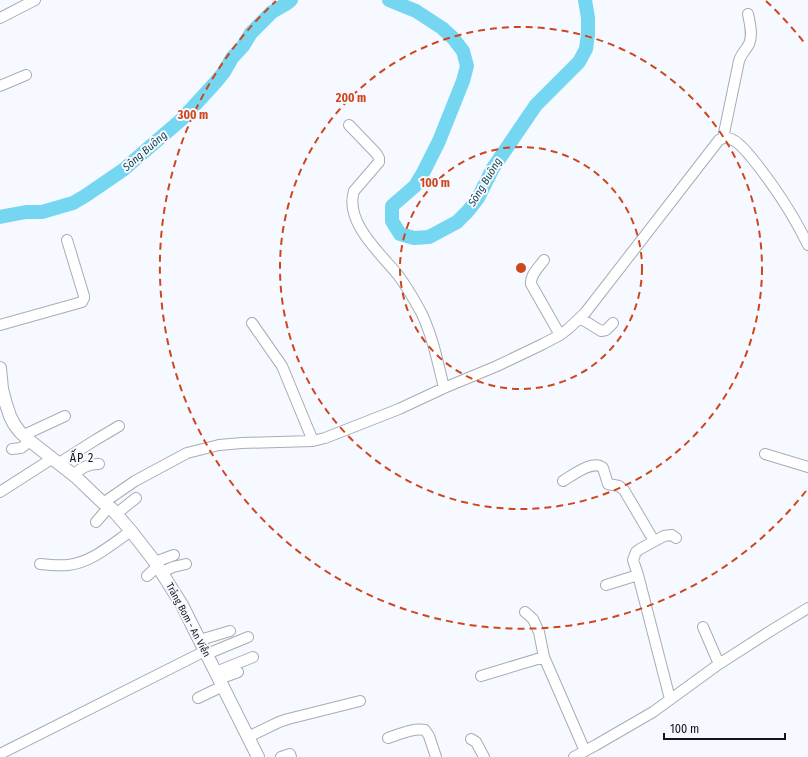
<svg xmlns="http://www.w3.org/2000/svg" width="808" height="757" viewBox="0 0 808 757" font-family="'Fira Sans Condensed',sans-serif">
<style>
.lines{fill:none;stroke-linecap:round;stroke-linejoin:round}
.river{stroke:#75d6f2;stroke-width:14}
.minor-casing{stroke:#a7acb5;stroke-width:12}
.major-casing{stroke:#a7acb5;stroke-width:14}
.minor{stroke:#fff;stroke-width:10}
.major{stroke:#fff;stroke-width:12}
.ring{fill:none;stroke:#ce461c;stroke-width:2;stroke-dasharray:7 5}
.labels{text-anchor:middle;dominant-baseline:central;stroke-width:4;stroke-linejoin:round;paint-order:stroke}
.street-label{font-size:10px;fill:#121417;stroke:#f6f9ff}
.water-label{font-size:11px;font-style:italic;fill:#17434f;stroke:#f6f9ff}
.quarter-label{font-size:12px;letter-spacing:1px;fill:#121417;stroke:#f6f9ff}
.centre{fill:#ce461c;stroke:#f6f9ff;stroke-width:2}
.ring-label{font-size:12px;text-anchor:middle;font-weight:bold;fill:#ce461c;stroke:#f6f9ff;stroke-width:4;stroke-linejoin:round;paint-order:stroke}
</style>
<rect width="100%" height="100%" fill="#f6f9ff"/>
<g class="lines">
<!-- river -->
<path class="river" d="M389,0L416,11L442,28L453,38L463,51L467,66L463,81L439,141L424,171L415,186L392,206V221L400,234L414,238L429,237L457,222L468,211L478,198L493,168L536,105L579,62L586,49L588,34V18L585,0
M0,217L26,212H42L73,203L85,196L123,170L182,119L215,83L224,72L232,58L243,46L251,33L272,12L286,4L291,0"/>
<defs>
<path id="minor" d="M0,18L35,0
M0,86L26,75
M349,125L376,153L379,158V162L354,191C344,222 381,254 398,275C407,287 415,301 422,314C433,338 438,363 444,388
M723,138L739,61C741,54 746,50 749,44C753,35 750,24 748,14
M544,260C539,267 530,275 531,284L560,335
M580,318L601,331L606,330L613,323
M252,323L282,366L313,441
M0,325L82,302L84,298V296L67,240
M24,435L65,416
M12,449L21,448L30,441
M765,454L808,467
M59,463L97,439L119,426
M73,475C81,468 88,464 99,464
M563,481C573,475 593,459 603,468L608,484L619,486L624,490L654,541
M0,492L53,458
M103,503L135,481L187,453L219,445L242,443L313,441L325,438L399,409L444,388L497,366L543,344L560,335L568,329L585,313L719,140C722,138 726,137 731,139C739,142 746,151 751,157C773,184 793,214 808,245
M116,514L136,498
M96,522L109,507
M155,562L174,555
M40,564C49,565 59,566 68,565C91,563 112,544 131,531
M162,572L173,567L186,564
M147,576L158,566
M606,585L638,575
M525,612L533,619L539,632L544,657L585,751
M703,627L719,664
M200,640L230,631
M207,654L248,637
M216,672L253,657
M481,676L544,657
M219,679L238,672
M198,698L223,686
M670,699L638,575L633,560L636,552L640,549L664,536L672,535L676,538
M248,737L279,722L288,719L360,701
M388,738C400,734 413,728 425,730L429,736L436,757
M471,739L476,742L484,757
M0,754L205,651
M281,757L290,754L291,757
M574,757L596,745L653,712L719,664L772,630L808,608"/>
<path id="major" d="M0,368L2,389L6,404L10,416L14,424L20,432L30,441L76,477L103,503L111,508L131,531L155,562L182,605L258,757"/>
</defs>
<!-- minor casing -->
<use href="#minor" class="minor-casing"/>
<!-- major casing -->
<use href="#major" class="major-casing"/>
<!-- minor -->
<use href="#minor" class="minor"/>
<!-- major -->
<use href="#major" class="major"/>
</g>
<!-- distance rings -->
<g class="ring">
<circle cx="521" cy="268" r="121"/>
<circle cx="521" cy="268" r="241"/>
<path d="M806 491A362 362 0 1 1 276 1M766 1A362 362 0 0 1 806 45"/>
</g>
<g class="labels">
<!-- street labels -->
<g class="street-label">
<text transform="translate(188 620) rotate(62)">Trảng Bom - An Viễn</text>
</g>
<!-- water labels -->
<g class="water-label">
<text transform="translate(145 151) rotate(-41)">Sông Buông</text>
<text transform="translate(485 182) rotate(-59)">Sông Buông</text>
</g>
<!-- quarter labels -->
<g class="quarter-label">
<text x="82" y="458">ẤP 2</text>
</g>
</g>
<circle cx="521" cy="268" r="6" class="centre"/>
<g class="ring-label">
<text x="351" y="102">200 m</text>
<text x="193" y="119">300 m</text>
<text x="435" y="187">100 m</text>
</g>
<!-- scale -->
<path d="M664 733v6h121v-6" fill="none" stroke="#121417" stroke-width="2"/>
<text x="670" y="733" font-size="12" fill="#121417" stroke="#f6f9ff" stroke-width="3" paint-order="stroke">100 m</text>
</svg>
